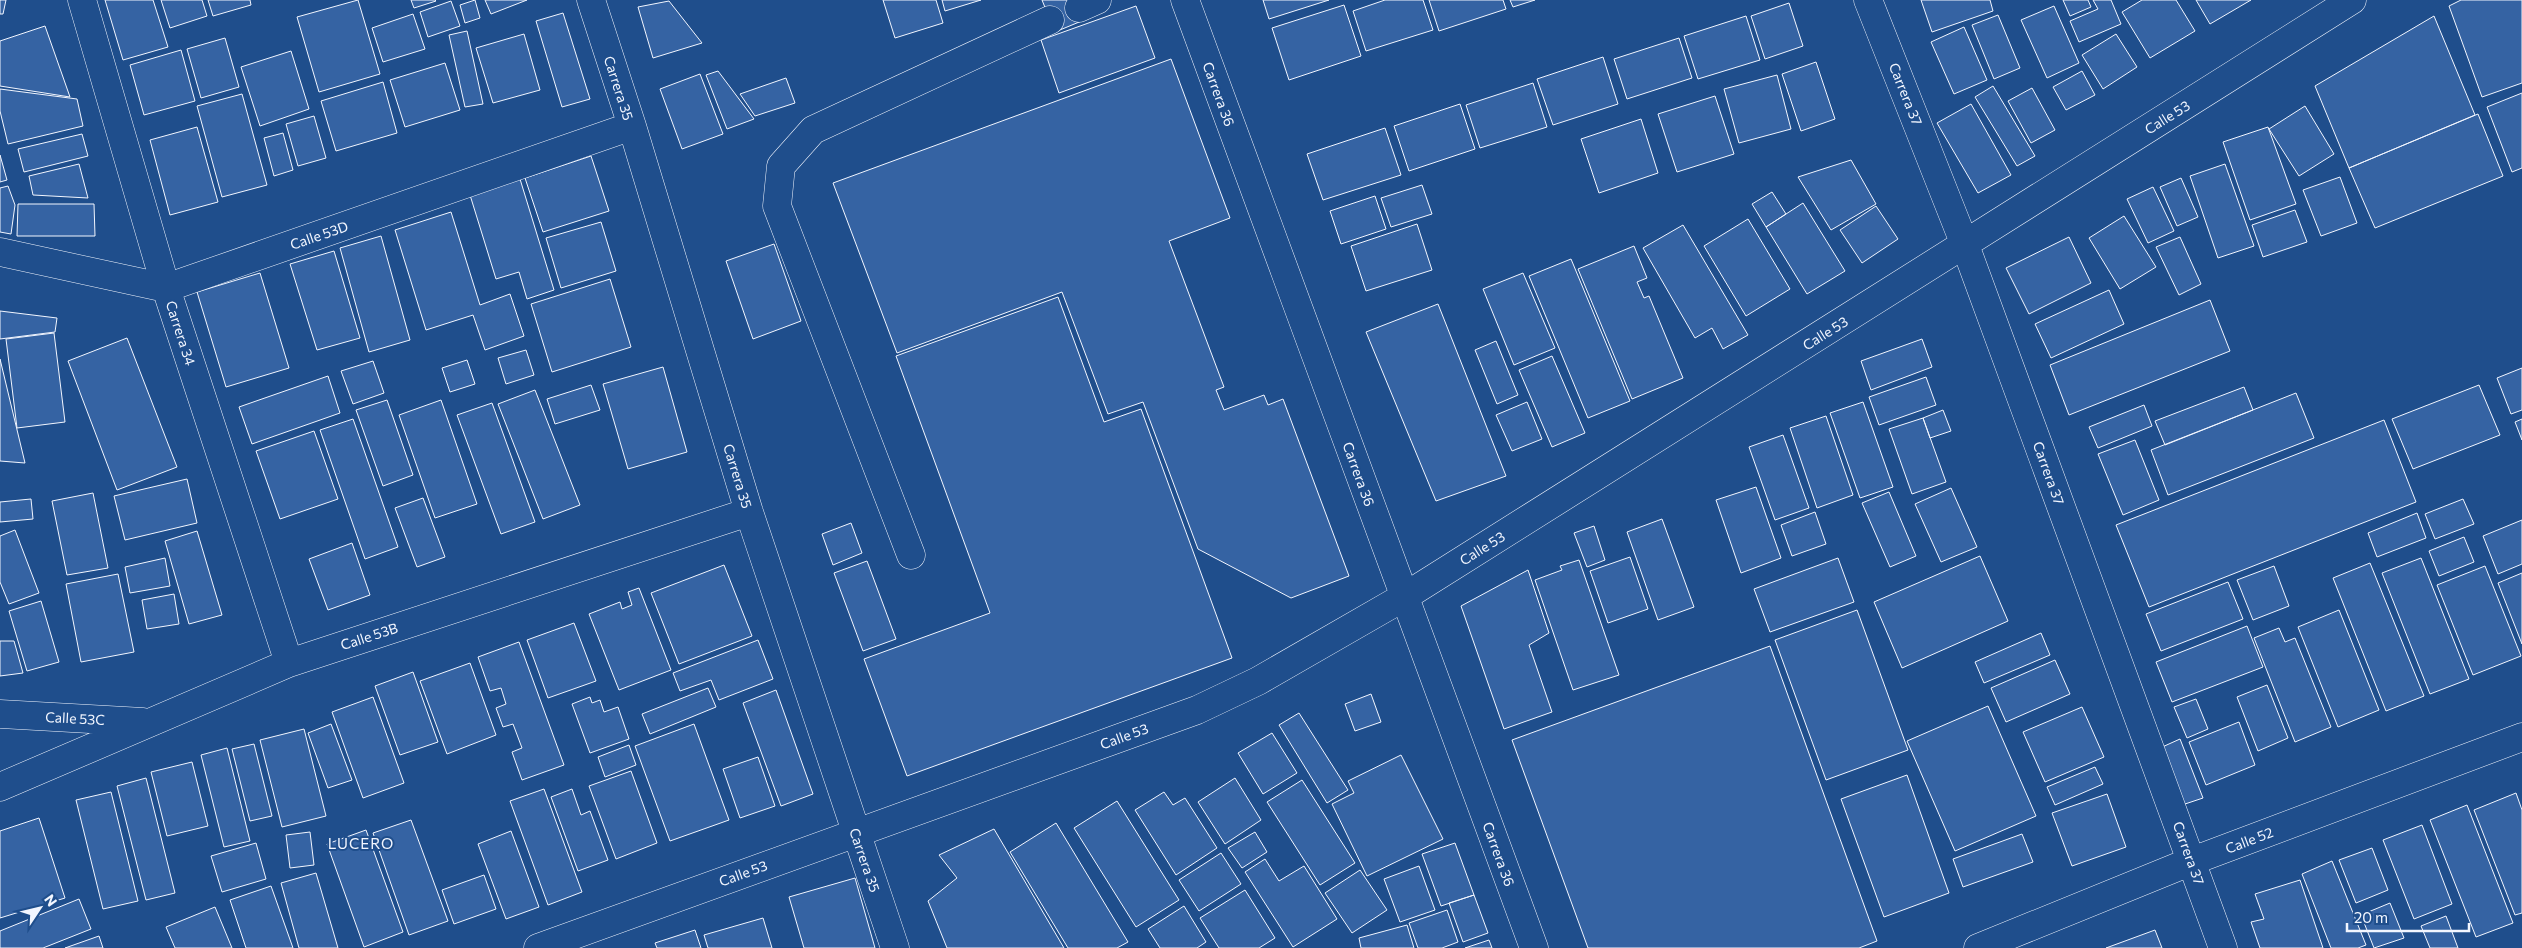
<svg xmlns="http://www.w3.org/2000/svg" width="2522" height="948" viewBox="0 0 2522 948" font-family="Commissioner,sans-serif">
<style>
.building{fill:#3563a3;stroke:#f2f6ff}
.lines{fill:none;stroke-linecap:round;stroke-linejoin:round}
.minor-casing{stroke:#f2f6ff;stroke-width:29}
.minor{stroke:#1f4e8c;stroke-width:28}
.labels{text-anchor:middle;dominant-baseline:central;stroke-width:4;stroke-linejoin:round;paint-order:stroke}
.street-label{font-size:14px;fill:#f2f6ff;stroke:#1f4e8c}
.neighbourhood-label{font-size:15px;letter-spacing:1px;fill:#f2f6ff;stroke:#1f4e8c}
</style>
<rect width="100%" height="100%" fill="#1f4e8c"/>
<!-- building -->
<path class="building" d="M0,0H6L3,14H0Z
M105,0H153L168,47L123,60Z
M161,0H202L207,16L170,28Z
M208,0H250L251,5L213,16Z
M358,0L380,74L319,92L297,17Z
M411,0H435L436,1L414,8Z
M475,0L480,18L465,23L460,5Z
M485,0H527L491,14Z
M883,0H936L943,23L895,38Z
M942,0H981L945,11Z
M1042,0H1076L1084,20L1055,32Z
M1263,0H1329L1269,19Z
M1385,0H1423L1433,30L1366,51L1353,11Z
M1429,0H1503L1506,9L1439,31Z
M1510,0H1535L1513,7Z
M1921,0H1990L1993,11L1932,32Z
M2063,0H2088L2091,7L2070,16Z
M2093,0H2111L2121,24L2079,42L2070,21L2098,9Z
M2142,0H2176L2195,31L2150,58L2122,12Z
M2196,0H2251L2210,24Z
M2461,0H2522V83L2482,97L2449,6Z
M451,1L460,26L428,37L420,12Z
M669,1L702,43L653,58L638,7Z
M1789,3L1803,46L1765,59L1751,16Z
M1344,5L1361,56L1289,80L1272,28Z
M1136,6L1155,58L1059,93L1041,40Z
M2054,6L2079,63L2047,78L2021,20Z
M563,13L590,99L562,107L536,21Z
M413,14L425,49L383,62L372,28Z
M1998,15L2020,68L1994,79L1972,25Z
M1746,16L1760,60L1698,79L1684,36Z
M2434,16L2475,115L2349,168L2315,86Z
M45,26L70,97L0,86V41Z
M1964,27L1987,80L1954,94L1931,42Z
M467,31L483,104L465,107L449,35Z
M524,34L540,90L493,103L476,48Z
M2116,34L2137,67L2103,89L2082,55Z
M225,38L239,87L201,98L187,49Z
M1679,38L1692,78L1627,99L1614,59Z
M181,50L195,101L144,115L130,65Z
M291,51L309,109L260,126L241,67Z
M1603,57L1618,104L1553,125L1537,79Z
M1171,59L1230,218L1169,241L1224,387L1216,390L1224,410L1264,395L1268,405L1283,399L1349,576L1291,598L1198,549L1143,402L1108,414L1062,292L897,353L833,183Z
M1816,62L1835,119L1801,131L1782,74Z
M445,63L460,110L405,127L390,80Z
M718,71L754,119L727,129L706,75Z
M2082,71L2095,95L2066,110L2053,87Z
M700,74L723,134L682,149L660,89Z
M1777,75L1791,129L1739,143L1724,89Z
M786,78L795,103L755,116L740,94Z
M383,82L397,133L336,151L321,101Z
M1533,83L1547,127L1480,148L1466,105Z
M1993,86L2035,156L2017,166L1975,97Z
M2032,88L2055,130L2031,143L2008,101Z
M0,89L77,99L83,126L8,144L0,111Z
M2522,93V168L2512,172L2487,107Z
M242,94L267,185L222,197L197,106Z
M1715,96L1734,154L1677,172L1658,114Z
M1460,104L1475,149L1409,171L1394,126Z
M1971,104L2011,175L1978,193L1937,123Z
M2305,106L2334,154L2299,176L2269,129Z
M2478,114L2503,176L2375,228L2349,168Z
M314,116L326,158L298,166L286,124Z
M1641,119L1658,173L1599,193L1581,139Z
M197,127L218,202L170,215L150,140Z
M2268,127L2296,204L2250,220L2223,142Z
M1385,128L1401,175L1323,200L1307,154Z
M283,133L293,170L274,176L264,138Z
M82,134L88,156L24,172L18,149Z
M0,155L7,180L0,182Z
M591,156L609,211L543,232L525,178Z
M1851,160L1876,204L1831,230L1798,177Z
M79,164L88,198L33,195L29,176Z
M2225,164L2254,246L2218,258L2190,176Z
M2340,177L2357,223L2321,236L2303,190Z
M2181,178L2198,217L2177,226L2160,187Z
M520,179L554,290L527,299L519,272L496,279L470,195Z
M1422,185L1432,214L1391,227L1381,198Z
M8,186L15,205L11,234L0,232V188Z
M2153,187L2174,231L2148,243L2127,199Z
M1772,192L1786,214L1766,227L1752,204Z
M1375,196L1386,229L1341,244L1330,211Z
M1803,203L1845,271L1807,294L1766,227Z
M18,204H94L95,236H17Z
M1876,206L1898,239L1862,263L1840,230Z
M2295,210L2307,242L2263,257L2252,225Z
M451,212L480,305L510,294L524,336L485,350L473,315L426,330L395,230Z
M2124,216L2156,267L2120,289L2089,238Z
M1748,219L1790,289L1746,316L1704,246Z
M601,222L616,271L561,288L546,238Z
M1417,224L1432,270L1366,291L1351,246Z
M1683,225L1748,335L1723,349L1712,328L1695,338L1643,248Z
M381,236L410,340L369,352L340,248Z
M2069,237L2091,283L2029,314L2006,268Z
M2180,237L2201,284L2179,295L2156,247Z
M774,244L801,321L753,339L726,261Z
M1634,246L1647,278L1637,282L1644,298L1649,296L1683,378L1632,399L1578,269Z
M334,251L360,338L317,350L290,264Z
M1571,259L1630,401L1588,418L1529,276Z
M260,273L289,368L226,387L197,292Z
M1523,273L1555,348L1514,365L1483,289Z
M610,279L631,347L552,372L531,304Z
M2109,290L2124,324L2051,358L2035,324Z
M1058,297L1104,422L1141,409L1232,658L907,776L864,659L990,613L896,356Z
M2210,300L2230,351L2069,415L2050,365Z
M1438,304L1506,476L1436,501L1366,332Z
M0,311L57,318L55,332L0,339Z
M54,333L65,422L17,428L6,339Z
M127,338L177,467L117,490L68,361Z
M1922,339L1932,367L1871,390L1861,361Z
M1496,341L1518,395L1497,404L1475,350Z
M526,350L534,375L506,384L498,358Z
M1552,356L1585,433L1552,447L1519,370Z
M0,359L25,463L0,461Z
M467,360L475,384L450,392L442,368Z
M373,361L384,393L353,404L341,371Z
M663,367L687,452L628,469L603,384Z
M2522,368V410L2511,414L2497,378Z
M328,376L340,413L252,444L239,407Z
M1926,377L1936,405L1879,425L1869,397Z
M591,385L600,410L555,424L547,399Z
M2479,385L2500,435L2413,469L2392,419Z
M2244,387L2253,410L2165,445L2155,421Z
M535,390L580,505L543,519L498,404Z
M2296,393L2314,438L2168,495L2151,450Z
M387,400L413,475L383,486L356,410Z
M441,400L477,504L435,518L399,415Z
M1527,402L1542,439L1512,451L1496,415Z
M1863,402L1893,487L1860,498L1830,413Z
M492,403L535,522L501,534L457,415Z
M2144,405L2152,426L2098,448L2089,427Z
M1943,410L1951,431L1930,438L1923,418Z
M1826,416L1853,495L1817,508L1790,428Z
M1923,418L1946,482L1912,494L1889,429Z
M353,419L398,547L365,559L320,430Z
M2522,419V440L2515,422Z
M2384,420L2416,502L2149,607L2116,525Z
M314,431L338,499L280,519L256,451Z
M1783,435L1809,508L1775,520L1749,447Z
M2135,440L2159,500L2123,515L2098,454Z
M187,479L197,523L125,540L114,496Z
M1756,487L1781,558L1741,573L1716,500Z
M1951,488L1977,547L1941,562L1915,504Z
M1889,492L1916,556L1890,567L1862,503Z
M93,493L108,568L67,575L52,501Z
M423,498L445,557L417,567L395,508Z
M31,499L33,519L0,522V502Z
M2463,499L2474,524L2435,539L2425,514Z
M1815,512L1826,544L1792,556L1781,525Z
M2417,513L2426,538L2377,557L2368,533Z
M1662,519L1694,607L1658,620L1627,532Z
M2522,520V564L2498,574L2483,536Z
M851,523L862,553L833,565L822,534Z
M1594,526L1605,560L1587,567L1574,533Z
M15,530L39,593L9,604L0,582V536Z
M197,531L222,615L189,624L165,541Z
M2464,537L2474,562L2439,576L2429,551Z
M352,543L370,595L328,610L309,559Z
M1980,556L2008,621L1902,668L1874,602Z
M1630,557L1648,609L1608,623L1590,571Z
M165,558L170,586L130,593L125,567Z
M1838,558L1854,602L1770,632L1754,589Z
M2421,558L2469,679L2430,694L2382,573Z
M1579,560L1619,675L1573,690L1535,580L1562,570L1560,566Z
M867,561L896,639L863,651L834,573Z
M2370,563L2424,696L2386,711L2333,578Z
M724,565L752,636L679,664L651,593Z
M2274,566L2289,606L2253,620L2237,580Z
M2485,566L2521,656L2473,675L2437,585Z
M1528,570L1549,633L1529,645L1552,712L1504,729L1461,606Z
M2522,573V644L2498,583Z
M118,574L134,652L81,662L66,584Z
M2228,582L2243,619L2161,651L2146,614Z
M639,588L671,670L619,690L589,614L620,602L622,609L632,605L628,592Z
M174,594L179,624L147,629L142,600Z
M41,601L59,662L27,671L9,611Z
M1857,610L1908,750L1826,780L1775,640Z
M2339,610L2379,710L2338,727L2298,627Z
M574,623L596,681L548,698L527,640Z
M2247,626L2263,667L2172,702L2156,662Z
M2279,628L2285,642L2295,638L2331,727L2295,742L2254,638Z
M2041,633L2050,655L1984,683L1975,662Z
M758,640L773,679L719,700L711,680L680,691L673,673Z
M0,641H14L23,673L0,676Z
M519,642L564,765L522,780L512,752L522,748L513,724L503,727L496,708L506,704L501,688L490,691L478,657Z
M1770,646L1877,941L1859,948H1588L1512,740Z
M2055,660L2070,694L2006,722L1991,688Z
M470,663L496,735L447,754L420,681Z
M413,672L438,742L400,755L375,686Z
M2267,685L2288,738L2258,751L2237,697Z
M708,688L716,707L650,734L642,714Z
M776,690L813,794L781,806L743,703Z
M1371,694L1381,722L1355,731L1345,704Z
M373,697L404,783L363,798L332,712Z
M590,697L592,703L600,700L604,712L618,707L629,739L590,753L572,704Z
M2196,699L2208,729L2187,738L2174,707Z
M1988,706L2036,816L1955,851L1907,741Z
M2082,707L2104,757L2045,782L2023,732Z
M1299,713L1348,790L1327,803L1279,725Z
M2239,722L2255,765L2206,785L2189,742Z
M331,724L352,780L328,788L308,733Z
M694,724L729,820L670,841L635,746Z
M304,729L326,816L282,827L260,740Z
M1272,733L1297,773L1263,794L1238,753Z
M2180,739L2203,798L2182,805L2160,748Z
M254,744L272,816L250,821L232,749Z
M629,745L636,765L605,777L598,757Z
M227,748L250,841L224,847L201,755Z
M1401,755L1443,839L1367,876L1332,804L1354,793L1348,781Z
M758,757L775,806L740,818L723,769Z
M192,762L208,826L167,836L151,772Z
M2095,767L2103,784L2055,805L2047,787Z
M631,771L657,843L616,859L589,786Z
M1907,775L1949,893L1884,917L1841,799Z
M146,778L175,893L146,900L117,786Z
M1235,778L1261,820L1225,844L1198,802Z
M1302,780L1355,863L1320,885L1267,802Z
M544,789L582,892L548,905L510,801Z
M572,789L581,815L590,811L608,860L578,871L551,797Z
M111,792L138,901L103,909L76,800Z
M1164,792L1173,805L1185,798L1217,848L1176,875L1135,810Z
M2516,793L2522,810V913L2515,915L2474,810Z
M2107,794L2126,847L2072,866L2052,813Z
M1117,801L1179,900L1136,927L1074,828Z
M2467,805L2513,923L2476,937L2430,820Z
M39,818L65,898L0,918V831Z
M411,820L448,921L409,935L373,833Z
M1056,823L1128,942L1117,948H1068L1010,852Z
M2422,825L2452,904L2414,919L2383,840Z
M994,829L1064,948H947L928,901L957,878L939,855Z
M366,830L403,932L364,947L327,844Z
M511,831L539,907L506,919L478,844Z
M310,832L314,865L290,868L286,835Z
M1255,832L1267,852L1242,868L1228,848Z
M2022,834L2033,862L1963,887L1953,859Z
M256,843L266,879L222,892L211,856Z
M1455,843L1474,895L1441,906L1422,854Z
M2372,848L2388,890L2356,903L2339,860Z
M1221,853L1241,884L1199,911L1179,880Z
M1265,859L1279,881L1304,866L1337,919L1293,947L1245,872Z
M2332,861L2366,945L2358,948H2331L2302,874Z
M1419,866L1435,910L1400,922L1384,879Z
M1360,870L1387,910L1352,933L1325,893Z
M316,873L338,948H299L281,883Z
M484,875L496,909L454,924L442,890Z
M855,878L875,948H804L789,897Z
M2300,880L2323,948H2260L2251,922L2264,919L2255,894Z
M271,886L293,948H246L230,900Z
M1245,890L1275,938L1259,948H1219L1200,918Z
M1474,895L1488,933L1463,942L1449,903Z
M79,899L91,929L43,948H0V931Z
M2390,903L2404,938L2374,948L2361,915Z
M1184,906L1206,942L1197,948H1160L1148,929Z
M215,907L232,948H175L166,927Z
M1447,910L1458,942L1442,948H1418L1409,923Z
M2446,916L2458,948H2430L2421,926Z
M763,918L772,948H708L704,935Z
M1407,925L1414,948H1361L1359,938Z
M695,930L701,948H657L655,943Z
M2155,930L2162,948H2106Z
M99,936L103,948H65Z
M1489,940L1492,948H1465Z"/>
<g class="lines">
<defs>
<path id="minor" d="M82,0L166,288L289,663
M591,0L632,126L749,512L895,948
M1185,0L1534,948
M1868,0L1965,245L2223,948
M1079,8L1097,0
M0,252L166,288L632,126
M911,555L777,206L781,166L813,130L1050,20
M0,714L143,722
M0,787L289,663L749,512
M538,948L1197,710L1258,681L1404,597L2352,0
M1978,948L2192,861L2522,737"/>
</defs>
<!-- minor casing -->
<use href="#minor" class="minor-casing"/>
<!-- minor -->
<use href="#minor" class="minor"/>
</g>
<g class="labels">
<!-- street labels -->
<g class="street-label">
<text transform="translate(619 88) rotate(72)">Carrera 35</text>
<text transform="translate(1219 94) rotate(70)">Carrera 36</text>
<text transform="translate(1906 94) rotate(68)">Carrera 37</text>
<text transform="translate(2167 117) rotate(-32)">Calle 53</text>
<text transform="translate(319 235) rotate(-19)">Calle 53D</text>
<text transform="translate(181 333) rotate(72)">Carrera 34</text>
<text transform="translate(1825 333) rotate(-32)">Calle 53</text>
<text transform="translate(2049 473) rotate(70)">Carrera 37</text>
<text transform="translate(1359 474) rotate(70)">Carrera 36</text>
<text transform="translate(738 476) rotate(73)">Carrera 35</text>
<text transform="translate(1482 548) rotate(-32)">Calle 53</text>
<text transform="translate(369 636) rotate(-18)">Calle 53B</text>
<text transform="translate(75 718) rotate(3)">Calle 53C</text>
<text transform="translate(1124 736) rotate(-20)">Calle 53</text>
<text transform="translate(2249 840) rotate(-21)">Calle 52</text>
<text transform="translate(2189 853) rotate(70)">Carrera 37</text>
<text transform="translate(1499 854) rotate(70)">Carrera 36</text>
<text transform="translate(865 860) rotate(71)">Carrera 35</text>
<text transform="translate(743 873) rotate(-20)">Calle 53</text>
</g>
<!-- neighbourhood labels -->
<g class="neighbourhood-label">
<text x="361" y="843">LUCERO</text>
</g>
</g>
<!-- north arrow -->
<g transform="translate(40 908) rotate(55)" stroke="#1f4e8c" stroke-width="4" paint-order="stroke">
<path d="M0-4L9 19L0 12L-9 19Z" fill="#f2f6ff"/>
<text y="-8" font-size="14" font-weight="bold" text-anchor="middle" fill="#f2f6ff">N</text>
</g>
<!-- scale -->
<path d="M2347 923v8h122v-8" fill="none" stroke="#f2f6ff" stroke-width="2.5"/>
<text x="2354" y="923" font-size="15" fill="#f2f6ff" stroke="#1f4e8c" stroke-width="4" paint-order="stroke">20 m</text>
</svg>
